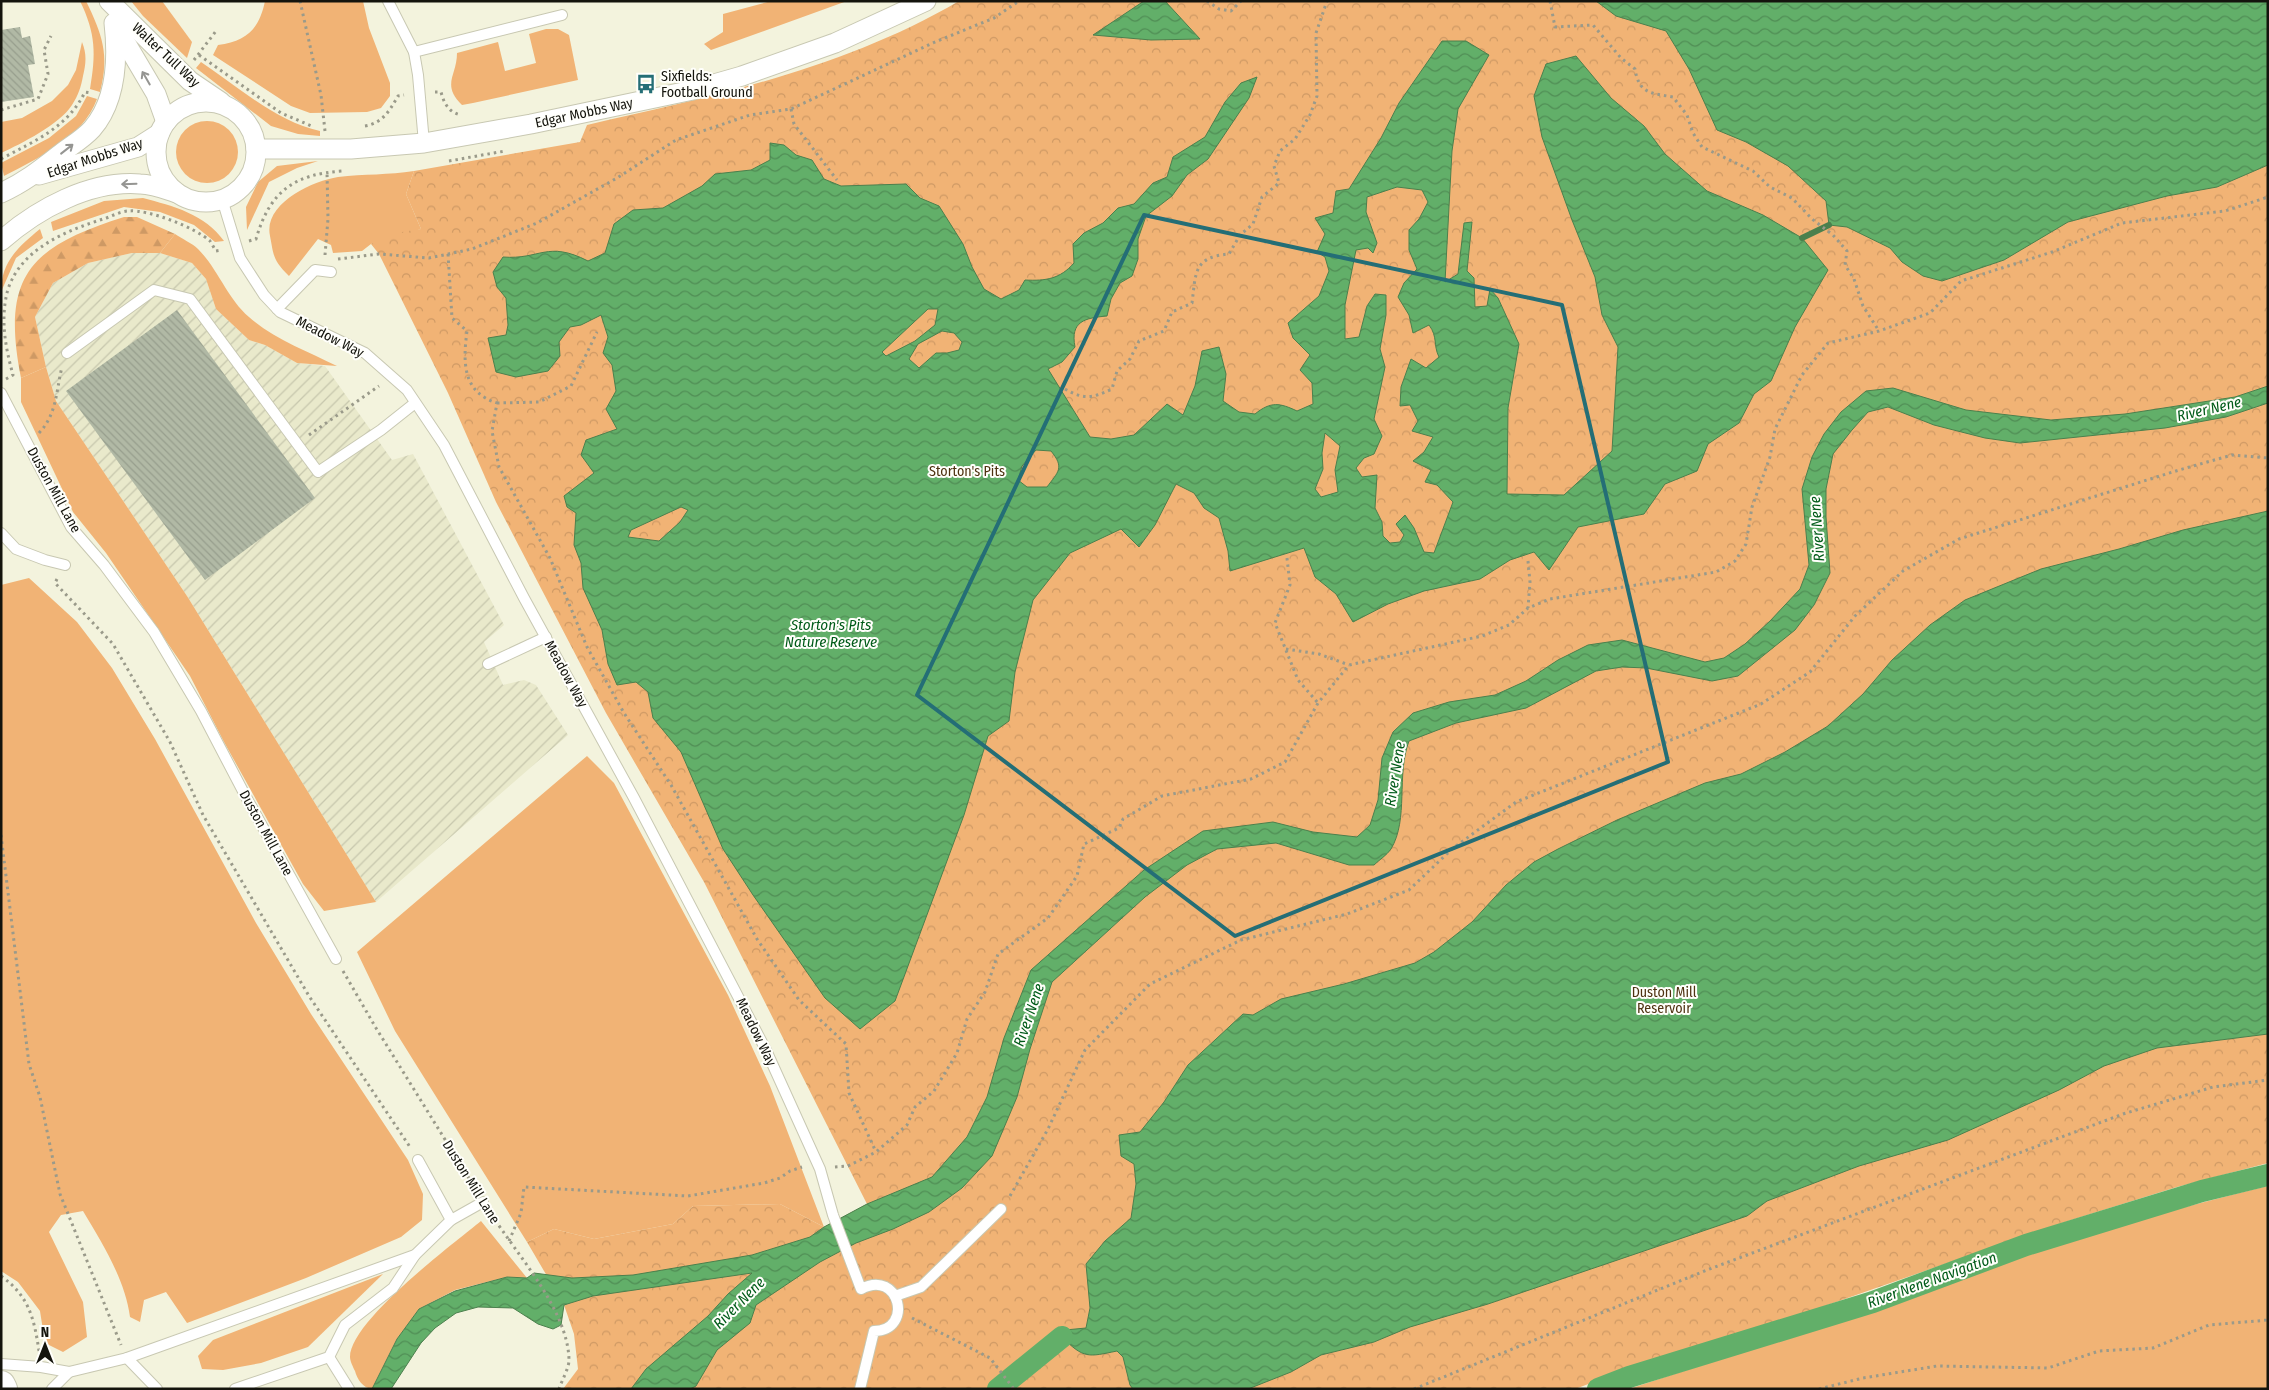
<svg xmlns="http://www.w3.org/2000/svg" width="2269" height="1390" font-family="'Fira Sans Condensed',sans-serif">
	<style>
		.industrial { fill: url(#industrial-furrows) }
		.green { fill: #f1b375 }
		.forest { fill: url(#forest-firs) }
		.park { fill: url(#park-crowns) }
		.water { fill: url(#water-waves); stroke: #4b804d; fill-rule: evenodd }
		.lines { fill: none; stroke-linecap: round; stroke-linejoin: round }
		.stream { stroke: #4b804d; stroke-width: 6 }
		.canal { stroke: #62af69; stroke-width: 22 }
		.building { fill: url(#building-back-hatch) }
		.service-casing { stroke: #c8c8b2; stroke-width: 12 }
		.minor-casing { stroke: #c8c8b2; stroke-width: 21 }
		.trunk-casing { stroke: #c8c8b2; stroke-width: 30 }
		.path { stroke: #9a9a8a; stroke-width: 3; stroke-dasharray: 2.5 4; stroke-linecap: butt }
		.service { stroke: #fff; stroke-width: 10 }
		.minor { stroke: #fff; stroke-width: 19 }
		.trunk { stroke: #fff; stroke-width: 28 }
		.oneway { stroke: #959592 }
		.marked { fill: none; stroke: #246e76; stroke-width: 4; stroke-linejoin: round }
		.labels { text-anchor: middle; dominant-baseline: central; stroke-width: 4; stroke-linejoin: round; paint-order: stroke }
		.street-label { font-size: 14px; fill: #14140d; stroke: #fffffb }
		.poi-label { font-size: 14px; fill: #14140d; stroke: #fffffb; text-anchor: start }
		.park-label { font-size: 14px; fill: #4f3211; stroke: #fffffb }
		.water-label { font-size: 15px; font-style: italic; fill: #005b19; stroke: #fffffb }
	</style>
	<defs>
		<pattern id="industrial-furrows" width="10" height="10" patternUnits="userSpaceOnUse" patternTransform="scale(1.25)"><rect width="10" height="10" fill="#e9e9cb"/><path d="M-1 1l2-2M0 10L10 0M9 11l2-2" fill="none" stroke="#c7c7ad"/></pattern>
		<pattern id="forest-firs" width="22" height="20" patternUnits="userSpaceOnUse" patternTransform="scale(1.25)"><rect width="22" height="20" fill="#f1b375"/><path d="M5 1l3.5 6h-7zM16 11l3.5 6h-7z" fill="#ce9964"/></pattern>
		<pattern id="park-crowns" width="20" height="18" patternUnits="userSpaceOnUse" patternTransform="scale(1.25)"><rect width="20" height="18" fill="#f1b375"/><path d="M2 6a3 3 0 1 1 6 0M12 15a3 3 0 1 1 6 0" fill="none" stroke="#ce9964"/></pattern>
		<pattern id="water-waves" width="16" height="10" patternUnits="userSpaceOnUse" patternTransform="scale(1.25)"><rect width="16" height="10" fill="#62af69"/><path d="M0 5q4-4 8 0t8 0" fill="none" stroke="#508d55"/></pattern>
		<pattern id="building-back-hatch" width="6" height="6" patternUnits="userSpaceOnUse" patternTransform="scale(1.25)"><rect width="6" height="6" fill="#b1b9a5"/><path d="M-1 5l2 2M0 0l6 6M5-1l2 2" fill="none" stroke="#979e8d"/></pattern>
	</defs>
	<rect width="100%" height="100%" fill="#f3f3dd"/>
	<polygon class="industrial" points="132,253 160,253 192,263 206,279 216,309 249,340 265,345 297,363 325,366 392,460 413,454 504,625 484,642 503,685 524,680 536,685 568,735 376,902 187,596 56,401 46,367 35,317 53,283 88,263"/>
	<g class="green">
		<path d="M80,1H86C102,34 110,55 100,92L90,89C96,54 96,34 80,1Z"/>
		<polygon points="131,1 162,1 192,42 187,58 143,16"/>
		<path d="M265,1H363L369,28L390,83V96L381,108L367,112L310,113L291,106L213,55L218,45C246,41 259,30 265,1Z"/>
		<polygon points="771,1 847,1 711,50 704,44 723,32 723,14"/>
		<path d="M546,29H558L569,35L578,80L473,103L462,105C441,84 457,76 457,53L498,42L505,71L536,63L529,34Z"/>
		<path d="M82,42C87,54 86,64 83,76C81,87 78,96 72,105C60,124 21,144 1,153V122L22,118L52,101L68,85L76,70Z"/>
		<path d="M201,62C237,86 277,122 320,131V136L298,134L271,126L196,68Z"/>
		<path d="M87,96L97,99C82,139 40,157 4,176L1,163L49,138L76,116Z"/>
		<circle cx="207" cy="152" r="31"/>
		<polygon points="318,161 297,168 269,182 247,230 246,207 258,182 277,166"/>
		<path d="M414,171L406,194L421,229L371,244L362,251L333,253L331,245L318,239L289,276C273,260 274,257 270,236C263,204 312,181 338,177C364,174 389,175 414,171Z"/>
		<path d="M143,198C173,206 205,214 224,241L215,242L194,225L160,212L124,207L53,231L51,222L104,201Z"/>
		<path d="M40,229L43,238L16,258L1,292C1,262 18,247 40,229Z"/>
		<path d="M175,234C182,239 192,243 198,249C218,269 227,298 249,317C274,339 307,351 337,366L297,363L265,345L249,340L216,309L206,279L192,263L160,253Z"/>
		<polygon points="46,367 56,401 187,596 376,902 324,911 303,884 224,742 190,676 106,553 73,512 21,402 21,378"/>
		<path d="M29,578L77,622L112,668L155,739L256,923L311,1014L408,1160L423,1194L422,1220L401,1237L306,1278L187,1323L166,1292L144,1300L140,1322L130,1317C125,1279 102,1243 83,1211L61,1215L49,1232L83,1302L87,1337L63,1352L45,1343L40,1311L18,1282L1,1271V585Z"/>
		<polygon points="587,756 614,783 728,995 770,1086 824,1227 780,1204 693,1206 673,1224 594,1239 554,1229 527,1242 395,1031 357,952"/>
		<path d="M2268,1186V1389H1629C1715,1360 1803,1335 1888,1305C1930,1290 1971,1273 2013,1259C2096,1230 2182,1207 2268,1186Z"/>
		<path d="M481,1221L527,1278L507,1277L455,1290L419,1309L397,1339L372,1389C363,1388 357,1379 355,1371C353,1367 350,1361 350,1357C350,1321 453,1244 481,1221Z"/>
		<polygon points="383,1274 308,1347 261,1363 223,1370 202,1369 198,1356 213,1340"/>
	</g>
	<path class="forest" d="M124,217H137L175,234L160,253H132L88,263L53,283L35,317L46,367L21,378C0,273 33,246 124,217Z"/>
	<path class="park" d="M959,1H2268V1163L2177,1187L2068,1221L1796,1316L1658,1358L1575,1389H563L578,1369L574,1334L564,1305L527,1242L554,1229L594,1239L673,1224L693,1206L780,1204L824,1227L867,1204L704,882L606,713L496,502L448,393L379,254L371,244L389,234L421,229L406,194L414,171L580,142L587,125C714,96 845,68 959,1Z"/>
	<g class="water">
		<polygon points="1144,1 1165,1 1200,39 1151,40 1093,35"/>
		<polygon points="1596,1 2268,1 2268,165 2217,187 2167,196 2068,222 2004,260 1942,281 1923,276 1902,262 1890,248 1847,227 1829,225 1826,201 1788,166 1746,142 1717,130 1689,69 1666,31 1616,16"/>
		<path d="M1442,41H1466L1489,55L1458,109L1452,151L1445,282L1458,274L1464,223L1472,222L1467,271L1474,278L1475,307L1487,306L1490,289L1498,298L1519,344L1508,408L1507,494L1564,495L1612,451L1618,347L1602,315L1595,277L1572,220L1542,137L1534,96L1546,64L1576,56L1611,98L1644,126L1665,154L1707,191L1763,215L1802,238L1828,270L1795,327L1771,381L1754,394L1739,423L1708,444L1697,471L1665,484L1644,514L1578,527L1549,570L1534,552L1510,560L1480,579L1424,591L1388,604L1353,622L1336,594L1315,577L1304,548L1230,571L1228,551L1219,518L1204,508L1194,493L1176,484L1155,525L1139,547L1121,529L1070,553L1033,600L1015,672L1009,721L988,736L964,815L895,1001L860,1029L825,998L753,895L723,849L681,752L653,718L648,692L636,682L617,685L608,664L602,630L583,588L581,563L574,545L576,513L567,507L564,496L594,473L581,455L586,440L617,429L606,409L616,391L612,365L603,353L608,337L601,315L581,325L570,327L559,342L560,356L548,371L516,377L496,372L488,338L506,335L508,325L506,298L497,287L493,272L503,257C540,260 547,240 588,261L605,253L614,224L633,210L663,208L702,186L715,174L751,170L770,160V143L784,145L796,155L812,160L824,179L841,186L906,184L920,198L939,206L963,244L972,267L984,289L1001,299L1019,290L1025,280C1046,281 1060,279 1074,263L1073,244L1084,233L1103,223L1118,208L1134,204L1153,183L1167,177L1173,157L1205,137L1225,102L1241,83L1257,77L1249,98L1208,159L1187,175L1172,196L1146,216L1138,239V259L1132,276L1120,283L1111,299L1107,316C1085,318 1070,321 1075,347L1062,362L1048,369L1090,437L1111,439L1134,435L1167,404L1183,415L1195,386L1202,351L1219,347L1226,374L1223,401L1239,412L1255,414C1271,401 1280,403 1297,411L1313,404L1312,383L1300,370L1310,355L1293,338L1288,323L1319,296L1329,271L1325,257L1317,252L1325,234L1315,218L1333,213L1336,191L1349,189L1381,138L1399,103ZM1397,187L1422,190L1428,202L1419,219L1409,230V250L1417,269L1404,283L1398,297L1409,315L1413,333L1429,325C1438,337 1433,345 1439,357L1426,368L1411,359L1401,387L1400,406L1410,405L1418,421L1412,431L1433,437L1424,452L1413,461L1431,470L1425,482L1437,485L1453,502L1434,553L1424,552L1414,528L1405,515L1396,524L1404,535L1400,542L1390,543L1383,536L1382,522L1375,508L1377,475L1362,477L1356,468L1364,458L1374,454L1382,436L1374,419L1385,367L1380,349L1386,315V295L1375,294L1367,306L1359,337L1345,339V305L1356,250L1368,248L1373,253L1377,243L1366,212L1367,197ZM928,309H938L935,325L915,341L886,356L882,352ZM942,331L954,333L962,342L959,350L947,353H936L919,368L909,359L918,344ZM1325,433L1340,446L1335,470L1338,492L1321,497L1315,489L1323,469L1322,453ZM1036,450L1051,451C1065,468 1058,472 1047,487H1027L1018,480L1022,466ZM681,507L688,510L680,522L659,541L628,537L631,530Z"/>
		<path d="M2268,386V403L2226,417L2165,428L2020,443L1985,438L1934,425L1888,407L1868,412L1852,430L1833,454L1826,489V517L1830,573L1814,605L1795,630L1738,676L1712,681L1646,668L1622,667L1596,671L1526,708L1456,723L1409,741C1396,775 1409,819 1391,849C1387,855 1379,860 1374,865H1349L1276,843L1217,849L1187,865L1145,897L1052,982L1030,1049L1017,1097L992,1156L962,1188L929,1212L893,1229L856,1243L820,1262L756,1305L750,1323L717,1350L696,1386L690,1389H631L646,1369L708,1316L728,1294L752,1273L593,1296L564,1305L561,1325L553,1329L538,1324L513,1308L478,1307L456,1313L435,1328L421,1343L391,1389H372L397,1339L419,1309L455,1291L507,1277L527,1278L534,1273L572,1278L633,1275L752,1255L810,1237L824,1227L867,1204L932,1177L967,1137L987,1097L1004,1038L1031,970L1144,870L1203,831L1273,822L1313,832L1357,837L1370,825L1378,800L1382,758L1393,732L1413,713L1449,702L1495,695L1526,681L1558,660L1588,645L1622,640L1705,662L1724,658L1745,644L1770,621L1800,589L1809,565L1802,489L1812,457L1824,434L1841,412L1866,391L1893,388L1966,410L2051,420L2125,414L2235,397Z"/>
		<path d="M2268,511V1034L2157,1048L2104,1066L2059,1090L1948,1140L1859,1166L1767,1201L1747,1216L1488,1304L1410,1327L1374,1342L1321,1355L1291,1372L1248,1389H1133L1130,1385L1123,1357L1117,1351C1088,1357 1084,1359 1062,1337L1065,1330L1086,1328L1090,1308L1086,1264L1105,1241L1131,1218L1136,1184L1134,1164L1121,1156L1119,1135L1140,1132L1164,1102L1188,1065L1243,1014L1253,1015L1281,999L1344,984L1415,963L1434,952L1472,922L1506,885L1534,862L1558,849L1617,820L1705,783L1741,774L1785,752L1828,726L1863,694L1892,660L1930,625L1965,600L2041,569L2119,549L2183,530Z"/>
	</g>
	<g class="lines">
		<polyline class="stream" points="1802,238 1829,225"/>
		<g class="canal">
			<polyline points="998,1389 1062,1337"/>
			<polyline points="1598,1389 1629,1377 1873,1302 2026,1245 2202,1191 2268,1175"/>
		</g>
	</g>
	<g class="building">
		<polygon points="20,27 22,38 30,36 35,64 28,65 34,97 1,102 1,30"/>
		<polygon points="177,310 315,498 205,580 66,391"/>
	</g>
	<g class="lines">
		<defs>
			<g id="service">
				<polyline points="388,1 414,52 418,75 424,143"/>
				<polyline points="414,52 562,15"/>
				<path d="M222,199L240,258L264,295L280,312L365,353L407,390L444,445L524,598L634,798L766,1050L820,1169L833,1215L861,1289C900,1268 914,1331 874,1331L860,1389"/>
				<polyline points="277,309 315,270 331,272"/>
				<polyline points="67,353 154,290 190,299 318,472 381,430 415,403"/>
				<polyline points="1,393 71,527 104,565 154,632 201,711 246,797 336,959"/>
				<polyline points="1,533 16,549 45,560 65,565"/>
				<polyline points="488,664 546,637"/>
				<polyline points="451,1220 483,1202"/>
				<polyline points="895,1296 921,1287 1001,1209"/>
				<polyline points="329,1357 349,1389"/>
				<polyline points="127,1358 157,1389"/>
				<polyline points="1,1364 41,1367 69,1372 127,1358 415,1255 451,1220 418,1160"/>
				<polyline points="52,1389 69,1372"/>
				<polyline points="235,1389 329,1357 345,1325 393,1288 415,1255"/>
			</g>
			<g id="minor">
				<polyline points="109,1 190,81 221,102"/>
				<polyline points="117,28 156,94 166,122"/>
				<circle cx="206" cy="152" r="50"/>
				<polyline points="256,149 351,149 424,143 531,124 693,90 742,76 835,43 926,1"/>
				<polyline points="39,175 138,147 160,133"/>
				<path d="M1,193C23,183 40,170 59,155C69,147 83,139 92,129C117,100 118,58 114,23"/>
				<path d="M1,241C37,209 90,180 140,184C152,184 165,189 177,193"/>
			</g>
			<polyline id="trunk" points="1,1385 3,1389"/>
		</defs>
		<use href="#service" class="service-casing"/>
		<use href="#minor" class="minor-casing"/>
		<use href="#trunk" class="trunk-casing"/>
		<g class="path">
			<polyline points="300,1 321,95 325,131"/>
			<polyline points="1207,1 1219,9 1231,11 1241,1"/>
			<path d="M1550,1L1555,27L1593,25L1621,58L1635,69C1639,94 1651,93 1673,97L1687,115L1693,133L1702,147L1753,171L1770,187L1792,198L1812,219L1833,235L1847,251L1845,265L1854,279L1863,306L1879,331"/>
			<polyline points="199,55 281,113 314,127"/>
			<polyline points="194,60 216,31"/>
			<path d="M435,92H441C444,103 448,112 461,115"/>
			<polyline points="791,109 794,124 837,180"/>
			<polyline points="1,110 38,99 48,74 44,50 51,36"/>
			<path d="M365,126C383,123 390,110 398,96L404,95"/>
			<path d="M1,159C36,140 67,128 85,92L91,93"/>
			<polyline points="449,161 505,151"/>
			<path d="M249,241L256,239C270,191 294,174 343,171"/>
			<path d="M448,254L452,318L467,331C463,362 462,392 497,403L492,431L499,467L550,558L587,647L624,713L671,785L757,939L799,1000L846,1044L849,1093L876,1152"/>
			<polyline points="325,255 328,219 327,172"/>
			<polyline points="338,259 379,254 429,258 472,249 537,223 617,178 676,140 750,115 791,109 935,42 994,18 1019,1"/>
			<path d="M6,379L13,375C5,346 0,318 8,289C22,248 66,231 103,219C111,217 120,211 129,211C148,209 196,228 210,241C212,244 214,248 216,251L222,250"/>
			<path d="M1065,389C1084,400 1093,398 1112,389L1117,371L1130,359L1139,341L1164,331L1172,312L1192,303C1196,273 1193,257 1229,254L1240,235L1253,224L1262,197L1279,183L1274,166L1280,151L1295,139L1310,115L1317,96L1316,33L1327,1"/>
			<polyline points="497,403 539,402 571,386 597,332"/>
			<path d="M39,433C57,414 56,391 62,367"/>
			<polyline points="309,435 379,386"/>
			<polyline points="1287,558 1290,585 1275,623 1298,680 1318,703"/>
			<polyline points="1528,561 1530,582 1528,608"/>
			<polyline points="57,579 55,583 113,644 170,742 203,815 309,996 410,1147"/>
			<polyline points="1286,649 1319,654 1349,665"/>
			<polyline points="1,835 29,1064 40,1097 60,1194 121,1345"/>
			<polyline points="343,971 376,1028 475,1188"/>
			<polyline points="835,1167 848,1166 876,1152 907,1125 915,1107 934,1091 957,1053 967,1019 985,992 998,954 1048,918 1077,876 1084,844 1119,828 1123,819 1162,796 1251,779 1285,762 1318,703 1349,665 1482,636 1509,625 1528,608 1550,599 1716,572 1735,561 1746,544 1752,507 1770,457 1775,429 1802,375 1828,343 1879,331 1930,313 1961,281 2052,252 2122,223 2225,211 2268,197"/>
			<polyline points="1010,1196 1048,1129 1085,1050 1150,984 1241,940 1347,914 1409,890 1452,849 1516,802 1761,704 1810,672 1855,616 1903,571 1959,539 2179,470 2232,455 2268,458"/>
			<path d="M492,1215C517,1255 568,1310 569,1360C569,1368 562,1380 559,1389"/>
			<polyline points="509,1241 521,1213 524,1187 688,1196 764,1183 780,1178 790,1171 802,1167"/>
			<path d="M1,1276C29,1296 34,1318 39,1351"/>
			<polyline points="912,1318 990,1358 1014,1389"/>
			<polyline points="1414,1389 1707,1270 2123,1114 2213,1087 2268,1080"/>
			<polyline points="1819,1389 1863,1378 1937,1366 2048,1368 2099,1351 2153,1348 2209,1325 2268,1320"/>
		</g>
		<use href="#service" class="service"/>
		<use href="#minor" class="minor"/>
		<use href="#trunk" class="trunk"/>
	</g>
	<defs><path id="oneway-shaft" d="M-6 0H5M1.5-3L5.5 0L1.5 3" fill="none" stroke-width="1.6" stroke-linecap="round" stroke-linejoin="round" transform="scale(1.25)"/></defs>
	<g class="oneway">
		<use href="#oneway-shaft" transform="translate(146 78) rotate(-120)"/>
		<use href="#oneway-shaft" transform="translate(67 149) rotate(-38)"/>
		<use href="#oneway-shaft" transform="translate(129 184) rotate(178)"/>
	</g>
	<path class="marked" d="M1144,215L1562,305L1668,762L1235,936L917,695Z"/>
	<defs>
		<symbol id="bus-bare" viewBox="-9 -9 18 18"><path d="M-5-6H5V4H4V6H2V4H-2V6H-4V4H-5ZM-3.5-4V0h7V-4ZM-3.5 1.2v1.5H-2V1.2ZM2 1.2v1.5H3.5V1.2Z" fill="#246e76" stroke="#fffffb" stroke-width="2.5" paint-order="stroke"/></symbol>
	</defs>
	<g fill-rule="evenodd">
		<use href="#bus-bare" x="632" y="70" width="28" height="28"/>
	</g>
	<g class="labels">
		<g class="street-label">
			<text transform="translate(166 55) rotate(43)">Walter Tull Way</text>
			<text transform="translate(584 113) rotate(-12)">Edgar Mobbs Way</text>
			<text transform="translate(95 158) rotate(-18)">Edgar Mobbs Way</text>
			<text transform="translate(330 337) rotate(27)">Meadow Way</text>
			<text transform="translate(54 490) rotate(61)">Duston Mill Lane</text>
			<text transform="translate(566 674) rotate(61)">Meadow Way</text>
			<text transform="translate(266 833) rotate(61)">Duston Mill Lane</text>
			<text transform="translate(756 1032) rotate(64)">Meadow Way</text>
			<text transform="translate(471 1182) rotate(58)">Duston Mill Lane</text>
		</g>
		<g class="poi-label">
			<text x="661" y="76">Sixfields:<tspan x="661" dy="16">Football Ground</tspan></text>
		</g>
		<g class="park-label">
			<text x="967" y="471">Storton's Pits</text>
			<text x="1664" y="992">Duston Mill<tspan x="1664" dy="16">Reservoir</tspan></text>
		</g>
		<g class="water-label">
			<text transform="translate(2209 409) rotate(-13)">River Nene</text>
			<text transform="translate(1817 529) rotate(-94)">River Nene</text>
			<text x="831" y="625">Storton's Pits<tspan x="831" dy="17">Nature Reserve</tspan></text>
			<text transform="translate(1395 774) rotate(-81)">River Nene</text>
			<text transform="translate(1029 1015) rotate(-71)">River Nene</text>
			<text transform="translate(1932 1280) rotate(-20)">River Nene Navigation</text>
			<text transform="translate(739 1303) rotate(-45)">River Nene</text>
		</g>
	</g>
	<rect width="2269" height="1390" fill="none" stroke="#14140d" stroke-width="5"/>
	<g transform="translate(45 1345)" stroke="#fffffb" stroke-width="4" paint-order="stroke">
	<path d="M0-4L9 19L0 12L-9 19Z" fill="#14140d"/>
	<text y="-8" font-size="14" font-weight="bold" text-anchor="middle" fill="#14140d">N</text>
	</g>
</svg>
